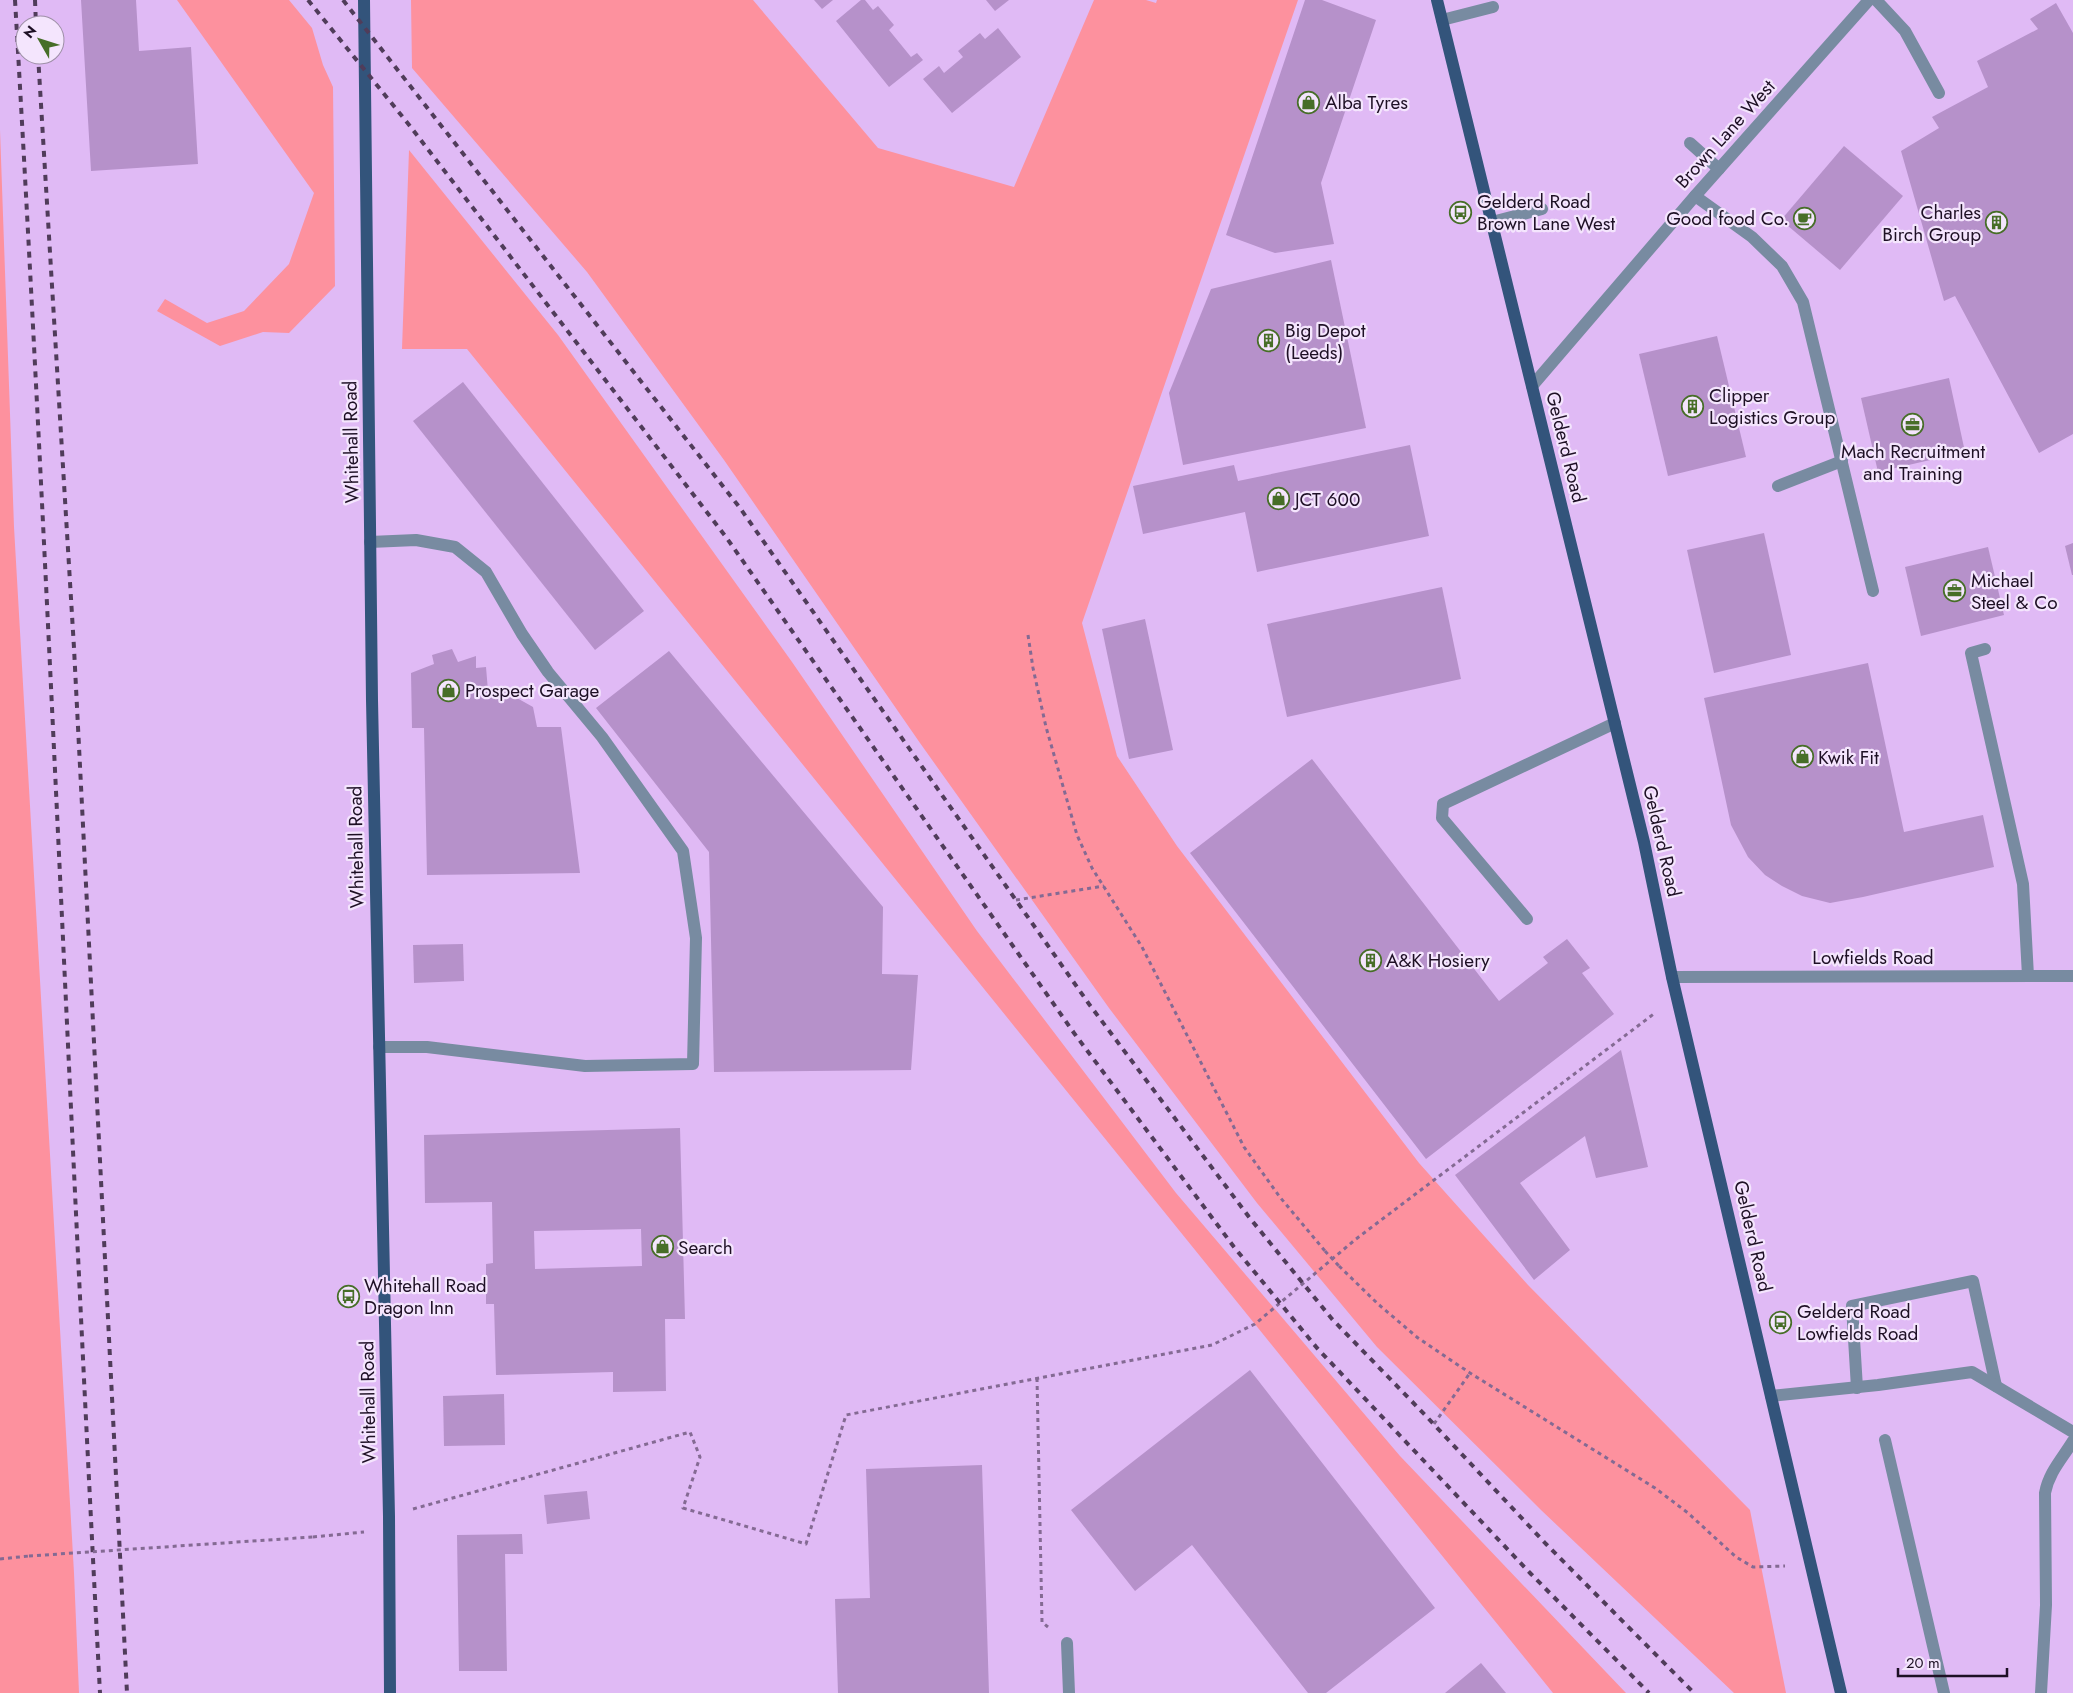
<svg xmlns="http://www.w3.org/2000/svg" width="2073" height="1693" font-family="Jost,sans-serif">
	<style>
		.green { fill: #fd919e }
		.building { fill: #b691ca; fill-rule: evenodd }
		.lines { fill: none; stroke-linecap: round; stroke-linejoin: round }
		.path { stroke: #846a93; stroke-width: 3; stroke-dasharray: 4 4; stroke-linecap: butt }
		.minor { stroke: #788ba1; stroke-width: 12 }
		.major { stroke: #33547b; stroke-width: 12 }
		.rail { stroke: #503c5a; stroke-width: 4; stroke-dasharray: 6 6; stroke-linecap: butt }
		.path-bridge { stroke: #846a93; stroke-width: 3; stroke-dasharray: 4 4; stroke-linecap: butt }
		.labels { text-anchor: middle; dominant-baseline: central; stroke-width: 4.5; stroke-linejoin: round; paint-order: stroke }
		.poi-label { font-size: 19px; fill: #1e1025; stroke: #f4e5fd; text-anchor: start }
		.street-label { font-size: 19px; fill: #1e1025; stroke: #f4e5fd }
	</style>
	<rect width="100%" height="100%" fill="#e0baf5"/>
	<g class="green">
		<polygon points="177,0 289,0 312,28 323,65 333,87 335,286 289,333 263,332 220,346 157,311 165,299 207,323 244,311 289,264 314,193"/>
		<polygon points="411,0 753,0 878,148 1014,187 1094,0 1146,0 1156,3 1157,0 1298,0 1082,623 1117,756 1177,846 1419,1163 1528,1285 1750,1510 1786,1693 1734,1693 1541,1510 1377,1347 1257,1203 1109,1008 920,743 724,460 587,272 412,68"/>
		<polygon points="0,130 14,527 74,1573 79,1693 0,1693"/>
		<polygon points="409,150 558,335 792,662 977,931 1176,1193 1400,1456 1626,1693 1553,1693 467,349 402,349"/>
	</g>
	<g class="building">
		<polygon points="81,0 136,0 139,51 191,47 198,164 91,171"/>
		<polygon points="814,0 833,0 822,9"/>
		<polygon points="861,0 865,0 873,10 878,6 894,25 889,30 911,57 917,53 923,60 889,87 836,21"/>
		<polygon points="986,0 1009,0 995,11"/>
		<polygon points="1305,0 1322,0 1376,20 1321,183 1334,244 1275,253 1226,235"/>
		<polygon points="2056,3 2073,33 2073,434 2039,453 1955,296 1944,301 1901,151 1939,128 1932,117 1988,87 1977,61 2038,29 2030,19"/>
		<polygon points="998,28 1021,57 952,113 923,79 939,66 944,73 963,57 958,51 980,33 985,39"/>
		<polygon points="1844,146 1903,196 1840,270 1781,220"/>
		<polygon points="1331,260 1366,428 1183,465 1169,393 1211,289"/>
		<polygon points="1717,336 1746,457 1668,476 1639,354"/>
		<polygon points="1949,378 1965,452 1878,472 1861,398"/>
		<polygon points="463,382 644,611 595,650 413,421"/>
		<polygon points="1410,445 1429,536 1257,572 1245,512 1143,534 1133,486 1234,465 1238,481"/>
		<polygon points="1764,533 1791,655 1714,673 1687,550"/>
		<polygon points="2073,543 2073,575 2072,575 2065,546"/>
		<polygon points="1988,547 2004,615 1921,636 1905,567"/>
		<polygon points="1442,587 1461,679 1287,717 1267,624"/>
		<polygon points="1145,619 1173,750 1129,759 1102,629"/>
		<polygon points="452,649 458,662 476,656 476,668 486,667 488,691 501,689 533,707 537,727 561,727 580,873 427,875 424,728 412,728 411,673 434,664 432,655"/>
		<polygon points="669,651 883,907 882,974 918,975 911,1070 714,1072 709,852 596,708"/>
		<polygon points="1868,663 1904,832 1983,815 1994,867 1863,897 1830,903 1802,896 1782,886 1765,875 1748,857 1731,825 1704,698"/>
		<polygon points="1312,759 1499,1001 1548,963 1543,957 1567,939 1590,968 1582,973 1614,1014 1426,1159 1190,853"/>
		<polygon points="463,944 464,981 414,983 413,945"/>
		<polygon points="1621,1050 1648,1167 1596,1178 1585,1136 1520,1183 1570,1250 1534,1280 1455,1175"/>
		<path d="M680,1128L685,1319H665L666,1391L613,1392V1372L496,1375L494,1304H486V1264L493,1263L492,1202L425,1203L424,1135ZM641,1229L642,1266L535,1269L534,1231Z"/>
		<polygon points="1250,1370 1435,1608 1326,1693 1308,1693 1192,1545 1135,1591 1071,1510"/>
		<polygon points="504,1394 505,1445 444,1446 443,1396"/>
		<polygon points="982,1465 989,1693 838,1693 835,1599 870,1598 866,1469"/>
		<polygon points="587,1491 590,1519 547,1524 544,1495"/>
		<polygon points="522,1534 523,1554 505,1554 507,1671 459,1671 457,1535"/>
		<polygon points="1481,1663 1506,1693 1445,1693"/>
	</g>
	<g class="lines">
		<g class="path">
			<polyline points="1028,635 1033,668 1046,727 1077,835 1092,868 1142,947 1244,1147 1279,1196 1325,1251"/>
			<polyline points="1016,900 1104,886"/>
			<polyline points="1339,1266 1378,1304 1418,1338 1470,1373 1655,1488 1688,1513 1736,1557 1753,1567 1785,1566"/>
			<polyline points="1037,1378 1042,1622 1048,1627"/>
			<polyline points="1434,1424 1470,1373"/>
			<polyline points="413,1509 690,1432 700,1457 683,1508 806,1544 846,1415 1212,1345 1255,1324 1356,1239 1655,1013"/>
			<polyline points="313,1537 364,1532"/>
			<polyline points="0,1559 29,1556"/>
		</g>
		<g class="minor">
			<polyline points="1876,0 1905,31 1939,93"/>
			<polyline points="1442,20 1493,7"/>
			<polyline points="1690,143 1719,169"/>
			<polyline points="1695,196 1752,237 1782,266 1803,302 1873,591"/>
			<polyline points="1492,222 1542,209"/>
			<polyline points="1532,386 1695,196 1869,0"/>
			<polyline points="1778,486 1842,461"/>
			<polyline points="370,542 416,540 455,547 486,572 522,634 548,672 602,737 683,851 696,938 693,1064 585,1066 427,1047 379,1047"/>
			<polyline points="1985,649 1971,653 2023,884 2028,976"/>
			<polyline points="1527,919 1442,818 1443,804 1615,723"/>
			<polyline points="1672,977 2073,976"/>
			<polyline points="1857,1388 1852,1306 1973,1281 1996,1386"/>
			<polyline points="1771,1396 1878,1385 1972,1372 2073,1432"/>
			<polyline points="1885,1440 1944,1693"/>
			<polyline points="1067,1643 1069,1693"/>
			<path d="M2041,1693L2046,1605L2045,1493C2049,1472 2062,1459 2073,1441"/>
		</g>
		<g class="major">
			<polyline points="364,0 372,700 389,1516 390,1693"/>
			<polyline points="1437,0 1644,842 1672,977 1841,1693"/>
		</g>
		<g class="rail">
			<path d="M15,0C48,564 70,1129 100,1693"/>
			<polyline points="35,0 36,25"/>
			<polyline points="308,0 410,126 726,537 1074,1033 1234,1247 1317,1348 1531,1574 1649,1693"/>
			<polyline points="343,0 740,508 1089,1004 1249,1217 1332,1319 1427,1417 1546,1544 1694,1693"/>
			<polyline points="38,55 74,648 127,1693"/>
		</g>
		<g class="path-bridge">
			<polyline points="1325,1251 1339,1266"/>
			<polyline points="29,1556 313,1537"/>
		</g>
	</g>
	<defs>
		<symbol id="shop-ring" viewBox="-11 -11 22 22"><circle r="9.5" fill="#f4e5fd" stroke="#476e28" stroke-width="1.5"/><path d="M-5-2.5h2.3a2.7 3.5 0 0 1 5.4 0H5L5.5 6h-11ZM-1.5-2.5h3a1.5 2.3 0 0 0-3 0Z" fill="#476e28"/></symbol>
		<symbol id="bus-ring" viewBox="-11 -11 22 22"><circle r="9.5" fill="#f4e5fd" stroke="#476e28" stroke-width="1.5"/><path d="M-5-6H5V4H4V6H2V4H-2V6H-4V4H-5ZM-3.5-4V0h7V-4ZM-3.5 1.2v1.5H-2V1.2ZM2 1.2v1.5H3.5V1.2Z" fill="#476e28"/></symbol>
		<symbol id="cafe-ring" viewBox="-11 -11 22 22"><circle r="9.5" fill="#f4e5fd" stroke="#476e28" stroke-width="1.5"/><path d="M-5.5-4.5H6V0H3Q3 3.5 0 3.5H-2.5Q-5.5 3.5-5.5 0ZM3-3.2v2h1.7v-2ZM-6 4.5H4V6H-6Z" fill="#476e28"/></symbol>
		<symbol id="building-ring" viewBox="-11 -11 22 22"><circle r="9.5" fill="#f4e5fd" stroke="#476e28" stroke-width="1.5"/><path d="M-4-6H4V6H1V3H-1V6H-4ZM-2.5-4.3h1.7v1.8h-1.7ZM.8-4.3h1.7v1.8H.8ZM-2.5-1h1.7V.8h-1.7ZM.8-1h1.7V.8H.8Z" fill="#476e28"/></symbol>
		<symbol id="office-ring" viewBox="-11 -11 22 22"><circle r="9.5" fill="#f4e5fd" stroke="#476e28" stroke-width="1.5"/><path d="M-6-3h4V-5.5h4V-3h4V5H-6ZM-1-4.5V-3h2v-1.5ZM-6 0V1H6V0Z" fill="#476e28"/></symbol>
	</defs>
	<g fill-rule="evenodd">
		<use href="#shop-ring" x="1296" y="90" width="25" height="25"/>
		<use href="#bus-ring" x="1448" y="200" width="25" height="25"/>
		<use href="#cafe-ring" x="1792" y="206" width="25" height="25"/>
		<use href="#building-ring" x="1984" y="210" width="25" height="25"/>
		<use href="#building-ring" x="1256" y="328" width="25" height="25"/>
		<use href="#building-ring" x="1680" y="394" width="25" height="25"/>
		<use href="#office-ring" x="1900" y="412" width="25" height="25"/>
		<use href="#shop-ring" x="1266" y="486" width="25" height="25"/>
		<use href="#office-ring" x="1942" y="578" width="25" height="25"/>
		<use href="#shop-ring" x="436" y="678" width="25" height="25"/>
		<use href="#shop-ring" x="1790" y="744" width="25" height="25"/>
		<use href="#building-ring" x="1358" y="948" width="25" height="25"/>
		<use href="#shop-ring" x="650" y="1234" width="25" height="25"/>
		<use href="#bus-ring" x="336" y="1284" width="25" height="25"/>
		<use href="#bus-ring" x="1768" y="1310" width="25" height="25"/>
	</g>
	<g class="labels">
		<g class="poi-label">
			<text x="1325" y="102">Alba Tyres</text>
			<text x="1477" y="201">Gelderd Road<tspan x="1477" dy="22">Brown Lane West</tspan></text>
			<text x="1981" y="212" text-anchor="end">Charles<tspan x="1981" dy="22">Birch Group</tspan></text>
			<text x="1789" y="218" text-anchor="end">Good food Co.</text>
			<text x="1285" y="330">Big Depot<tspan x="1285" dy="22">(Leeds)</tspan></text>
			<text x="1709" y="395">Clipper<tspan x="1709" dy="22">Logistics Group</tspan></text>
			<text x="1913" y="451" text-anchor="middle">Mach Recruitment<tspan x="1913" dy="22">and Training</tspan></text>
			<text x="1295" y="499">JCT 600</text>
			<text x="1971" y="580">Michael<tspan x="1971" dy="22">Steel &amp; Co</tspan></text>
			<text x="465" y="690">Prospect Garage</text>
			<text x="1818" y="757">Kwik Fit</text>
			<text x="1386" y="960">A&amp;K Hosiery</text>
			<text x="678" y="1247">Search</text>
			<text x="364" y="1285">Whitehall Road<tspan x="364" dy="22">Dragon Inn</tspan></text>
			<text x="1797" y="1311">Gelderd Road<tspan x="1797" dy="22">Lowfields Road</tspan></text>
		</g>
		<g class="street-label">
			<text transform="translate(1725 134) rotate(-48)">Brown Lane West</text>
			<text transform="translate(351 442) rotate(-91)">Whitehall Road</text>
			<text transform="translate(1566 447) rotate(76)">Gelderd Road</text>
			<text transform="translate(1662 841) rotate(77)">Gelderd Road</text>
			<text transform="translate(356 847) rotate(-91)">Whitehall Road</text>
			<text x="1873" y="957">Lowfields Road</text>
			<text transform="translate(1753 1236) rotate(77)">Gelderd Road</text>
			<text transform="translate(368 1402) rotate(-91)">Whitehall Road</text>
		</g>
	</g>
	<g transform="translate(40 40) rotate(309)"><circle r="24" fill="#f4e5fd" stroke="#9e90a7"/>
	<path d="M0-4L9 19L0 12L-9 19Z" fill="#476e28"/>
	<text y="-8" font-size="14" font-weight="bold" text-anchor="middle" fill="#1e1025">N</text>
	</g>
	<path d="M1898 1668v8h109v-8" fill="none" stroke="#1e1025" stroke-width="2.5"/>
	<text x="1906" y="1668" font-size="15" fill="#1e1025" stroke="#f4e5fd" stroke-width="4" paint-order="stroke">20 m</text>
</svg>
